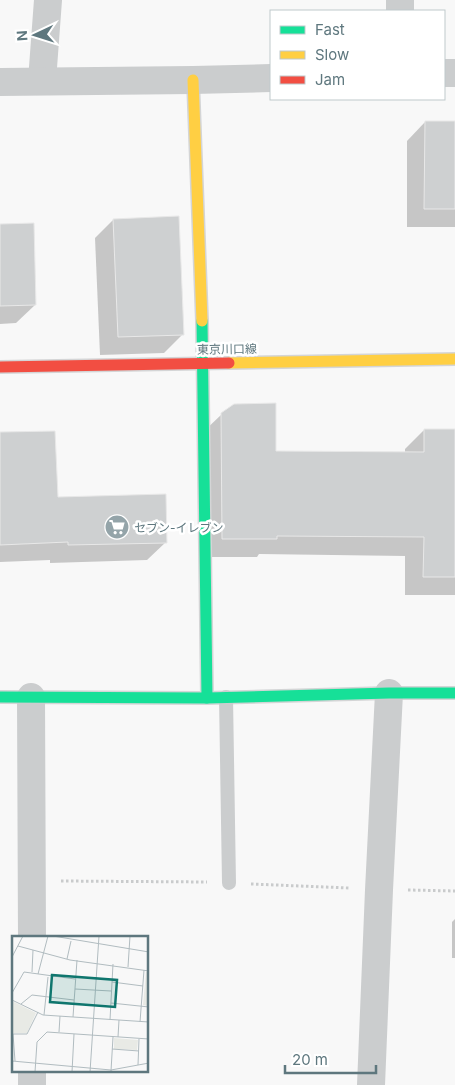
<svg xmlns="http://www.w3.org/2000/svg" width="455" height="1085" font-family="Inter,'Noto Sans JP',sans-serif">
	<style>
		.shadow { fill: #0003 }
		.building { fill: #ced0d1; stroke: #e8e8e8 }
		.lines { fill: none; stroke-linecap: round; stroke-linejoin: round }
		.fast-casing { stroke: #d4d5d6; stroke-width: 14 }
		.slow-casing { stroke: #d4d5d6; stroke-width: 14 }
		.jam-casing { stroke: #d4d5d6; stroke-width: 14 }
		.path { stroke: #c9cbcc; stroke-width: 3; stroke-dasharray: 2.5 2.5; stroke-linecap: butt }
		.lane { stroke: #cbcdce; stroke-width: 14 }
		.street { stroke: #cbcdce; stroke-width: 28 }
		.fast { stroke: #16e098; stroke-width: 11 }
		.slow { stroke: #ffcf43; stroke-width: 11 }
		.jam { stroke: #f24e42; stroke-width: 11 }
		.labels { text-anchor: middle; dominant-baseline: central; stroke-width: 5; stroke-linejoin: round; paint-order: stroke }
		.street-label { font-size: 12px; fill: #5e777e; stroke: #fff }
		.poi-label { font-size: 12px; fill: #5e777e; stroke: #fff; text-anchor: start }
		.inset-road { fill: none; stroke: #b1bcc0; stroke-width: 1 }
		.view { fill: #0f766e; fill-opacity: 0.15; stroke: #0f766e; stroke-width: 2.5 }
		.inset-edge { fill: none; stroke: #5e777e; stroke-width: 2.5 }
	</style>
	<rect width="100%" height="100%" fill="#f8f8f8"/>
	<g class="shadow">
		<polygon points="425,122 455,123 455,227 407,227 407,141"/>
		<polygon points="113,220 183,334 164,353 100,355 95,238"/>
		<polygon points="0,226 35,305 16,323 0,324"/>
		<polygon points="222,414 275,452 405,453 405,449 424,430 455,430 455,595 405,595 405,556 259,554 257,557 204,557 202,433"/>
		<polygon points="0,434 57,498 166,542 147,560 50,563 50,560 0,562"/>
		<polygon points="455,919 455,958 452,958 452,922"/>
	</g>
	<g class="building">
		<polygon points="425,121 455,121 455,209 424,209"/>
		<polygon points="179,216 184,335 118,337 113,219"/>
		<polygon points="34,223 36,305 0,306 0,224"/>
		<polygon points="276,403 276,451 424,452 424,429 455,429 455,577 423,577 424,537 277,536 277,539 222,539 221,413 234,404"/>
		<polygon points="55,431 58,497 166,494 167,543 68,545 68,542 0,545 0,432"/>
	</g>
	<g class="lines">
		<defs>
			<g id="fast">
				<polyline points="202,321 207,698"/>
				<polyline points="0,697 207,698 389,693 455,693"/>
			</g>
			<g id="slow">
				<polyline points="193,80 202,321"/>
				<polyline points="229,363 455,359"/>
			</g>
			<polyline id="jam" points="0,367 229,363"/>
		</defs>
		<use href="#fast" class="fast-casing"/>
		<use href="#slow" class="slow-casing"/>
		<use href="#jam" class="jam-casing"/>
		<g class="path">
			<polyline points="61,881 207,882"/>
			<polyline points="251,884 349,888"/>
			<polyline points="408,890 455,891"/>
		</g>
		<polyline class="lane" points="226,697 229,883"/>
		<g class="street">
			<polyline points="400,11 400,0"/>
			<polyline points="444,73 455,73"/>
			<polyline points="42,81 48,0"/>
			<polyline points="0,82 193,80 271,78"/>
			<polyline points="31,697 32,938"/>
			<polyline points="32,1071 32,1085"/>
			<polyline points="371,1085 379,890 389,693"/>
		</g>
		<use href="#fast" class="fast"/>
		<use href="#slow" class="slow"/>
		<use href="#jam" class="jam"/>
	</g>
	<defs>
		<symbol id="supermarket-disc" viewBox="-11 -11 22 22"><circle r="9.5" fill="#94a4a9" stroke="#fff"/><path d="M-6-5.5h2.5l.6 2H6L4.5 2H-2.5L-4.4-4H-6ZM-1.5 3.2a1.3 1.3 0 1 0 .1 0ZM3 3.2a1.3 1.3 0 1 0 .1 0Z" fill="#fff"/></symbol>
	</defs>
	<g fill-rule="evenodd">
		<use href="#supermarket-disc" x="103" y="513" width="28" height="28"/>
	</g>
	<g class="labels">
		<g class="street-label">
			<text transform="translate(227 349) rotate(-1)">東京川口線</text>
		</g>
		<g class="poi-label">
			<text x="134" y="527">セブン-イレブン</text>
		</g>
	</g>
	<g transform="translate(12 936)">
		<rect width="136" height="136" fill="#f8f8f8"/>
		<path d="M134,36H136V70L131,69ZM0,65L24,77L15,97H0ZM102,102L126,104L125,114L102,113Z" fill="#e8eae5"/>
		<path class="inset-road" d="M41,0L137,16M6,10L58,24L137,35M0,21L11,0M55,23L59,5M116,31L118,0M20,36L21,14M26,38L36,0M100,46L131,50M63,53L99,55M0,57L12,36L63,43M0,64L31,79L137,86M99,67L137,71M9,68L20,59L62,64M32,79L36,41M61,81L65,24M98,84L101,28M128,86L132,34M47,96L48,80M0,98H15L26,76M1,98L3,125M106,101L107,84M100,113L127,115M0,125L99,134L137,127M126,129L127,103M99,135L101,101M23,136L25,106L35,96L137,103M60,136L62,98M78,136L87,0"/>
		<path class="view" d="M40,39L105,44L103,71L38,66Z"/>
		<rect width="136" height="136" class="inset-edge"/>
	</g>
	<rect x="270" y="10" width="175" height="90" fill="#ffffff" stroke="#bfc9cb"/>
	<rect x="280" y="26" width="25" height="8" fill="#16e098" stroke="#bfc9cb"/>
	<text x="315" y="35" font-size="15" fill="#5e777e">Fast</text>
	<rect x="280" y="51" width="25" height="8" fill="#ffcf43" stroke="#bfc9cb"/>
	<text x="315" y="60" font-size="15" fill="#5e777e">Slow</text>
	<rect x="280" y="76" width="25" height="8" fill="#f24e42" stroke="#bfc9cb"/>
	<text x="315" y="85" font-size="15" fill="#5e777e">Jam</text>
	<g transform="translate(35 35) rotate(266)" stroke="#ffffff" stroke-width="4" paint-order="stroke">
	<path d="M0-4L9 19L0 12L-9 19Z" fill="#5e777e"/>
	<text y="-8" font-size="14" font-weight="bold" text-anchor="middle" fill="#5e777e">N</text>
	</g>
	<path d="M285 1065v8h91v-8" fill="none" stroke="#5e777e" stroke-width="2.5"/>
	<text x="292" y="1065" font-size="15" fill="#5e777e" stroke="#ffffff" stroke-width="4" paint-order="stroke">20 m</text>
</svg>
